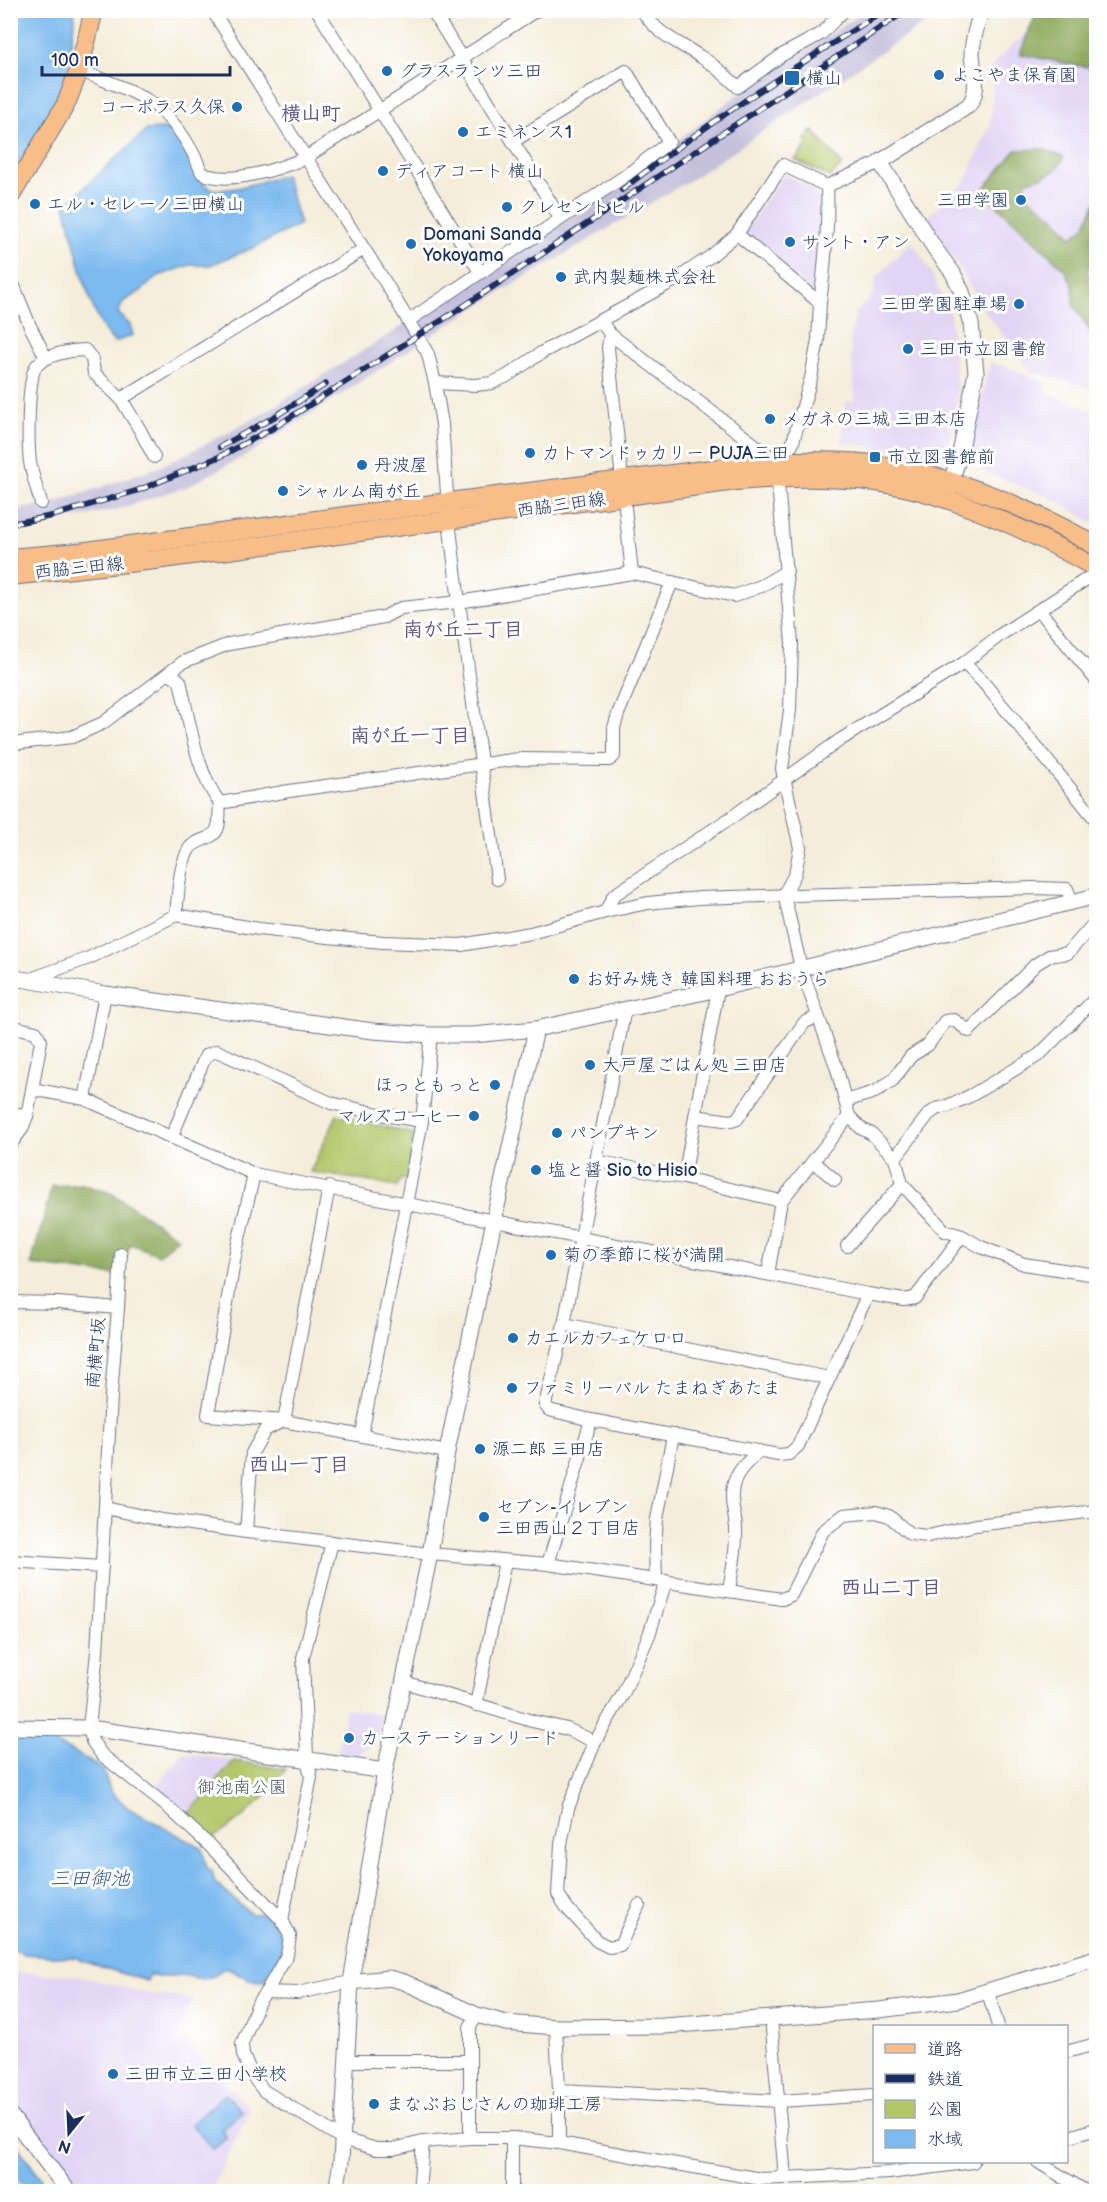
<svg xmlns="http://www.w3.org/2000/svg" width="1107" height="2202" font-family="'Balsamiq Sans','Klee One',sans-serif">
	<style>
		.built { fill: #e1d4f4 }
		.industrial { fill: #c5c0db }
		.green { fill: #b4c66a; stroke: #687a64; stroke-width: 1.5 }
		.forest { fill: #8fab5e; stroke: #556d5e; stroke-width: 1.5 }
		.water { fill: #7cbaef; stroke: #4c74a6; stroke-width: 1.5 }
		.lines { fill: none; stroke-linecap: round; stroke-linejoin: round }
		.minor-casing { stroke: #677289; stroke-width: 14 }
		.tertiary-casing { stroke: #677289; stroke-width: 17 }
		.primary-casing { stroke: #677289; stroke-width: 20 }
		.minor { stroke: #fff; stroke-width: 12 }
		.tertiary { stroke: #fff; stroke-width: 15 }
		.primary { stroke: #f8bd89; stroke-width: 18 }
		.rail-casing { stroke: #1b2f5e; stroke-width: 6 }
		.rail { stroke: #fff; stroke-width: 4; stroke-dasharray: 11; stroke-linecap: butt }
		.poi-dot { fill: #1f6fb2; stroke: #fff; stroke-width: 2 }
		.labels { text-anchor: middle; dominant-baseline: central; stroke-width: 6; stroke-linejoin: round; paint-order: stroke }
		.poi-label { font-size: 18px; fill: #1b2f5e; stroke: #fff; text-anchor: start }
		.street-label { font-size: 18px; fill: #1b2f5e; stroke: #fff }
		.park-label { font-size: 18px; fill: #495c62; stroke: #fff }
		.neighbourhood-label { font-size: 20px; font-weight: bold; fill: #5d5686; stroke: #fff }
		.water-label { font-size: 20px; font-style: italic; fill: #38598a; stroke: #fff }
	</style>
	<rect width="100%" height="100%" fill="#fff"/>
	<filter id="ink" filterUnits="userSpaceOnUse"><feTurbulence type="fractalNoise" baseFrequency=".0167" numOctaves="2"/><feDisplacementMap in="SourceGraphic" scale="12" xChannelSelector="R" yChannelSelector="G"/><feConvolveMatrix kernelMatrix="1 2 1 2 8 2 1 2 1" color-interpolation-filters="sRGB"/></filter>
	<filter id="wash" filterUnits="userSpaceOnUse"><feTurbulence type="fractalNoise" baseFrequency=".008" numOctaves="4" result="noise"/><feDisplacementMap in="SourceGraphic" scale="24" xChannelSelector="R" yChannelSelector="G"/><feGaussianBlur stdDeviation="1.35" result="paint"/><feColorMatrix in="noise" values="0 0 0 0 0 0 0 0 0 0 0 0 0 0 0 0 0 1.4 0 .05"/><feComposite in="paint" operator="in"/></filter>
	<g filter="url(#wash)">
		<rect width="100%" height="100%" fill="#f5edd9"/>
		<g class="built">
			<polygon points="1038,11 1096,11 1096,390 1032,372 983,309 961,270 927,218 965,182 989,127 992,107 992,65 1029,30"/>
			<polygon points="786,175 814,191 824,207 817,290 813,292 744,233 782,176"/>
			<polygon points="912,241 932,274 950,315 957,387 956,409 948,444 939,452 925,455 842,442 846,401 854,402 855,393 850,337 856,312 873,295 876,278"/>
			<polygon points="990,362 1005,366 1047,384 1045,392 1096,412 1096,525 1065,505 1044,495 981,470 970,451"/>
			<polygon points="346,1708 382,1715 377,1741 356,1756 337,1752"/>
			<polygon points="184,1753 232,1761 184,1817 153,1790"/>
			<polygon points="11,1972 80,1976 148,1994 194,1999 177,2033 250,2109 211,2191 73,2192 34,2143 11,2105"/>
			<polygon points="11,2167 34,2191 11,2191"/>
		</g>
		<polygon class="industrial" points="866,11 946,11 893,44 695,177 474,308 250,453 189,486 115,510 11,530 11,511 63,500 159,467 226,434 267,411 482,276 627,180 732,99"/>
		<g class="green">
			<polygon points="813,131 843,165 830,177 795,160 806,146 805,139"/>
			<polygon points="337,1115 414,1134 407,1180 401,1179 397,1186 310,1172"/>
			<path d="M234,1761L286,1769C267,1797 240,1822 210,1840L186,1817Z"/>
		</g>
		<g class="forest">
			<polygon points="1038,11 1096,11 1096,67 1078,66 1020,54 1029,30"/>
			<path d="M1043,149L1064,157C1058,173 1043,178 1027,181L1022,192L1054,217L1072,237L1084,227L1096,202V221L1091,243L1095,253L1087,272L1096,290V340L1073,304V286L1064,269L982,191L1016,150Z"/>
			<polygon points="82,1184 113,1194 178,1238 159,1255 131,1244 116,1275 31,1265 52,1186"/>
		</g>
		<g class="water">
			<polygon points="11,11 74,11 75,19 66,76 49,118 11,175"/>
			<path d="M163,129C166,130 173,131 176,134C196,150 187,189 220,190C239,190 266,180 285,175L300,224L253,248L210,265H190L158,276L141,291L124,301L118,313L130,325L133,335L115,342C89,323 74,239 65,205L147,130Z"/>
			<path d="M50,1737L58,1745L76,1753L103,1770L111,1792L128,1808L202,1848L207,1868L212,1871L215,1883L251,1914L265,1913C294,1950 288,1945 263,1981L250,1980L225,1967L214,1976L203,1979L182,1975L158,1977L149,1975L147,1981L79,1960V1958L24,1954L11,1949L10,1738Z"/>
			<polygon points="225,2094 242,2112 221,2130 227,2138 213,2149 191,2124"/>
			<polygon points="11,2131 17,2140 16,2144 41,2179 41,2188 38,2190 29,2189 11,2173"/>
		</g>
	</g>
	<g filter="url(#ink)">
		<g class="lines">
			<defs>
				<g id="minor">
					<polyline points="212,10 387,285 428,354 435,383 442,424 449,521 459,602 497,879"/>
					<polyline points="317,10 480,272"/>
					<polyline points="432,10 560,218"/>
					<path d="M642,10C658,36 677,41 701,57C715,65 726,76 738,87L782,55L821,34L844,10"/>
					<path d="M79,70C101,80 127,87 147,100C173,117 191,145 202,173C228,186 279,169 305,158L537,10"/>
					<polyline points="737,234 820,303 818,340 811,378 792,445 776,461"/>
					<polyline points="10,285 13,284 30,326 46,358"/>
					<path d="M820,303C825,264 829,226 827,186"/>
					<polyline points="600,320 610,334 776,461 792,643 790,710 782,769 800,848 795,874 784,894 801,968 837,1069 849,1116 781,1201 684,1178 596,1161 625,1008"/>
					<polyline points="408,321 628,174 669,142 626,71 514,141"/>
					<polyline points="610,334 608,348 632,573"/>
					<polyline points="435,383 476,385 492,383 507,376 541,353 677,279 711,256 737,234 783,165 827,186 880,162"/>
					<polyline points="154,457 140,430 121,399 364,249"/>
					<path d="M41,503C37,489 32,475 30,462C28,446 27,374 37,365C48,354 71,350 85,350L92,359L94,373L121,399"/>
					<polyline points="1039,610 1096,680"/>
					<polyline points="964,663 983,682 1096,820"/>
					<path d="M170,673L180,681C189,718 196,773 220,803C219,810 220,820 218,827C214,841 196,838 189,849C179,866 178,896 176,915"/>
					<polyline points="10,744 72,737 103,723 183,662 229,644 384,617 401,608 459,602 632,573 734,596 761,586 787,571"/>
					<polyline points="220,803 289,791 519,759 609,760 614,756 614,728 618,714 672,582"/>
					<polyline points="605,912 614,895 732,817 840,740 964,663 1000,635 1096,573"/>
					<polyline points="28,980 89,958 176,915 259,929 328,937 383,942 461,945 531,933 605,912 648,903 699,898 1035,888 1067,889 1072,902"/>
					<polyline points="10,1026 36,1032 41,1041 27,1116 10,1112"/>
					<polyline points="32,1089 85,1099 254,1174 868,1294 904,1300 915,1298 962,1236 981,1247 1024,1264 1096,1275"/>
					<polyline points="85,1099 105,994"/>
					<polyline points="845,1101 875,1092 893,1080 911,1056 928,1045 945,1021 954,1020 969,1031 1036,964 1049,956 1068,953 1096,921"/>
					<polyline points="695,1116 731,1121 737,1119 804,1023 818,1016"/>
					<polyline points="849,1116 862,1129 872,1134 895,1158 902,1184 945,1231 962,1236"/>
					<polyline points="172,1136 206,1055 217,1051 331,1103 379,1114 422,1121"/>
					<polyline points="10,1145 22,1129 27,1116"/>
					<polyline points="895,1158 928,1115 936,1109 947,1106 970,1096 1039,1055 1096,998"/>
					<polyline points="596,1161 564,1324 545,1405 549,1410 591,1420 778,1455 789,1454 798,1446 868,1294"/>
					<polyline points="813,1161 835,1180"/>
					<polyline points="254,1174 235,1256 208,1415 284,1421 447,1452"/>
					<polyline points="684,1178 718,989"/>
					<polyline points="847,1246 902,1184"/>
					<polyline points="768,1274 781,1201"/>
					<polyline points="10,1302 58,1303 118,1308 111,1396 97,1652 89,1728 92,1741 102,1755 169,1808 209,1845 282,1920 290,1936 287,1955 266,1992 297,1993 351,1982"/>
					<polyline points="118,1308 121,1254"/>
					<polyline points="564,1324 829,1378"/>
					<polyline points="284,1421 329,1187"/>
					<polyline points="362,1434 422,1121 431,1035"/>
					<polyline points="105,1508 162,1520 246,1532 430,1554 548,1564 782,1599 791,1595 823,1531 844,1515 876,1512 889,1516 910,1534 928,1536 976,1525 1096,1511"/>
					<polyline points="246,1532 252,1453 265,1430 283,1421"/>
					<polyline points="10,1561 102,1567"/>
					<polyline points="548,1564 591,1420"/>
					<polyline points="656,1580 655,1545 657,1519 673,1435"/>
					<path d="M729,1590C732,1570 737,1550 736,1530C736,1519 732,1509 732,1498C731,1476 744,1465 759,1451"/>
					<polyline points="404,1682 532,1721 567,1729 595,1742"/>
					<polyline points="476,1705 505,1561"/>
					<polyline points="639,1905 620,1945 609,1947 597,1941 567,1908 558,1894 561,1844 568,1808 595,1742 623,1694 649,1635 666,1581"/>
					<polyline points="282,1920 311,1777 307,1758 303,1658 332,1542"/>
					<polyline points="266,1992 259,2001 242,2044 243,2055 253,2077 264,2091 343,2139 376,2149 393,2149 423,2142 419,2192"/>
					<polyline points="988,1992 998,2026"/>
					<polyline points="771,2018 785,2178"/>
					<polyline points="556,2027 559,2090 559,2143"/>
					<polyline points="1066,2052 1096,2044"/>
					<polyline points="347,2061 470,2061"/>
					<polyline points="559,2090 779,2101 874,2095"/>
					<polyline points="470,2138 470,2027 477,2015"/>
					<polyline points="1066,2138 1096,2129"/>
					<polyline points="423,2142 470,2138 512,2138 559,2143 761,2179 889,2173 973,2162"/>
					<polyline points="1038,2162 1087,2192"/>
					<polyline points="512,2192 512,2138"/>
				</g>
				<g id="tertiary">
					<path d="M947,493L960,454L976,372L971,324L962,292L953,273L935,249L880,162L968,106C982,90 972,71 972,52C973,37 977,24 982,10"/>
					<polyline points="10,977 105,994 373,1031 431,1035 473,1035 536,1029 718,989 1096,896"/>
					<polyline points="10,1727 89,1728 385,1771"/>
					<polyline points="351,1982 389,1978 404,1982 477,2015 506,2023 556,2027 664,2026 879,2010 958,2000 1096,1958"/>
					<polyline points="10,2115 69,2192"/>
					<polyline points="336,2192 341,2161 351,1982 385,1771 430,1554 447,1452 494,1220 536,1029"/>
				</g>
				<g id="primary">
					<polyline points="10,197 66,104 79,70 94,10"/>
					<path d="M10,558L79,552L448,502L776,461C808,461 841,460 873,464C953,476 1027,506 1096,546"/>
					<path d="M10,576L155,560L736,481C794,476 856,475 913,489C978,506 1038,535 1096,568"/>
				</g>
			</defs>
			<use href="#minor" class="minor-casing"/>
			<use href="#tertiary" class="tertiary-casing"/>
			<use href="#primary" class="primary-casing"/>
			<use href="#minor" class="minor"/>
			<use href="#tertiary" class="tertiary"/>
			<use href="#primary" class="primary"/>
			<defs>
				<g id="rail">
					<path d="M622,190C705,124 795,67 885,10"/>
					<polyline points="220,447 274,417 326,384"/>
					<polyline points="10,524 52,516 139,490 219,457 275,427 461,308 907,10"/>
				</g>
			</defs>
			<use href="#rail" class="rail-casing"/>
			<use href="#rail" class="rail"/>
		</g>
	</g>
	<g class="poi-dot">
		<circle cx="387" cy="71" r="6"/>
		<circle cx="939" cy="75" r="6"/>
		<rect x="784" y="70" width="16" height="16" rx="3"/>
		<circle cx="237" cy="107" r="6"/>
		<circle cx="463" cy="132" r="6"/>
		<circle cx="383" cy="171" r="6"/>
		<circle cx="1021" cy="200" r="6"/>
		<circle cx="35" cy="204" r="6"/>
		<circle cx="507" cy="207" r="6"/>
		<circle cx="790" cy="242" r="6"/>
		<circle cx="411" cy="244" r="6"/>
		<circle cx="561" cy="277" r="6"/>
		<circle cx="1019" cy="304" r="6"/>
		<circle cx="908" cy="349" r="6"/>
		<circle cx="770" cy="419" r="6"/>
		<circle cx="530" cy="453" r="6"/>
		<rect x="869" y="451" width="12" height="12" rx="3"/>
		<circle cx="362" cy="465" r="6"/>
		<circle cx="283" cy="491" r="6"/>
		<circle cx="574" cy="979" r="6"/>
		<circle cx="590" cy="1065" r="6"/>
		<circle cx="495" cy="1085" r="6"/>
		<circle cx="474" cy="1116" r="6"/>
		<circle cx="557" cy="1133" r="6"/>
		<circle cx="536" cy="1170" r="6"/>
		<circle cx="551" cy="1255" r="6"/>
		<circle cx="513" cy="1338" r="6"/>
		<circle cx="512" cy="1388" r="6"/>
		<circle cx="480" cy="1449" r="6"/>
		<circle cx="484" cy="1517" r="6"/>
		<circle cx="349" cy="1738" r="6"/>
		<circle cx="113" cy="2074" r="6"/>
		<circle cx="374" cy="2104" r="6"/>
	</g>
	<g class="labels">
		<g class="poi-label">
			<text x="399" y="71">グラスランツ三田</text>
			<text x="951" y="75">よこやま保育園</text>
			<text x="806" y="78">横山</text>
			<text x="225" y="107" text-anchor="end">コーポラス久保</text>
			<text x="475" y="132">エミネンス1</text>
			<text x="395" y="171">ディアコート 横山</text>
			<text x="1009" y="200" text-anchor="end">三田学園</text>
			<text x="47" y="204">エル・セレーノ三田横山</text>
			<text x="519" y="207">クレセントヒル</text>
			<text x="423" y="234">Domani Sanda<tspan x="423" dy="21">Yokoyama</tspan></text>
			<text x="802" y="242">サント・アン</text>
			<text x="573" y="277">武内製麺株式会社</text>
			<text x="1007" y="304" text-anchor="end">三田学園駐車場</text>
			<text x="920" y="349">三田市立図書館</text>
			<text x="782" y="419">メガネの三城 三田本店</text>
			<text x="542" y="453">カトマンドゥカリー PUJA三田</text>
			<text x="887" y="457">市立図書館前</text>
			<text x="374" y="465">丹波屋</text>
			<text x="295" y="491">シャルム南が丘</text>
			<text x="586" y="979">お好み焼き 韓国料理 おおうら</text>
			<text x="602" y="1065">大戸屋ごはん処 三田店</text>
			<text x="483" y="1085" text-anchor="end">ほっともっと</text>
			<text x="462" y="1116" text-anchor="end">マルズコーヒー</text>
			<text x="569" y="1133">パンプキン</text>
			<text x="548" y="1170">塩と醤 Sio to Hisio</text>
			<text x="563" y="1255">菊の季節に桜が満開</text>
			<text x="525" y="1338">カエルカフェケロロ</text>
			<text x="524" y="1388">ファミリーバル たまねぎあたま</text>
			<text x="492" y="1449">源二郎 三田店</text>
			<text x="496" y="1507">セブン-イレブン<tspan x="496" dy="21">三田西山２丁目店</tspan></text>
			<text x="361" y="1738">カーステーションリード</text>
			<text x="125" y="2074">三田市立三田小学校</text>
			<text x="386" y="2104">まなぶおじさんの珈琲工房</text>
		</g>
		<g class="street-label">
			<text transform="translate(561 505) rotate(-8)">西脇三田線</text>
			<text transform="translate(79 568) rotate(-6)">西脇三田線</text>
			<text transform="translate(96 1353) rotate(-85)">南横町坂</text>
		</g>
		<g class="park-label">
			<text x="242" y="1787">御池南公園</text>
		</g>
		<g class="neighbourhood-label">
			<text x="311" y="114">横山町</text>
			<text x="463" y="630">南が丘二丁目</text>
			<text x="410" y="736">南が丘一丁目</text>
			<text x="299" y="1465">西山一丁目</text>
			<text x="891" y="1588">西山二丁目</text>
		</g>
		<g class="water-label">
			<text x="90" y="1879">三田御池</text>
		</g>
	</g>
	<rect width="1107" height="2202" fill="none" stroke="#fff" stroke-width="36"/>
	<rect x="873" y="2025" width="195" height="138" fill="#ffffff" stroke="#a4acbf" stroke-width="1.5"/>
	<rect x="885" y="2044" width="30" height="9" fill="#f8bd89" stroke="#a4acbf" stroke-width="1.5"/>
	<text x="927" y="2055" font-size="18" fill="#1b2f5e">道路</text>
	<rect x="885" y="2074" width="30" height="9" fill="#1b2f5e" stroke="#a4acbf" stroke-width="1.5"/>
	<text x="927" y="2085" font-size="18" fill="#1b2f5e">鉄道</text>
	<rect x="885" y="2100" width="30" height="18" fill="#b4c66a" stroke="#a4acbf" stroke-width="1.5"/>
	<text x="927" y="2115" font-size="18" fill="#1b2f5e">公園</text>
	<rect x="885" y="2130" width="30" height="18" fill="#7cbaef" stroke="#a4acbf" stroke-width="1.5"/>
	<text x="927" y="2145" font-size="18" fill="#1b2f5e">水域</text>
	<g transform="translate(69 2133) rotate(198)" stroke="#ffffff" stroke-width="4.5" paint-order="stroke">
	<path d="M0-4.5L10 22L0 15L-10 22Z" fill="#1b2f5e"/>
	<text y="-9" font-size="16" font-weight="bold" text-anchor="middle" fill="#1b2f5e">N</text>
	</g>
	<path d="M42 66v9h188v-9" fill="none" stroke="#1b2f5e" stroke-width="3"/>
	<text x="51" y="66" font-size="18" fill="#1b2f5e" stroke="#ffffff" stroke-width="4.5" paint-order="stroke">100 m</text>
</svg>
